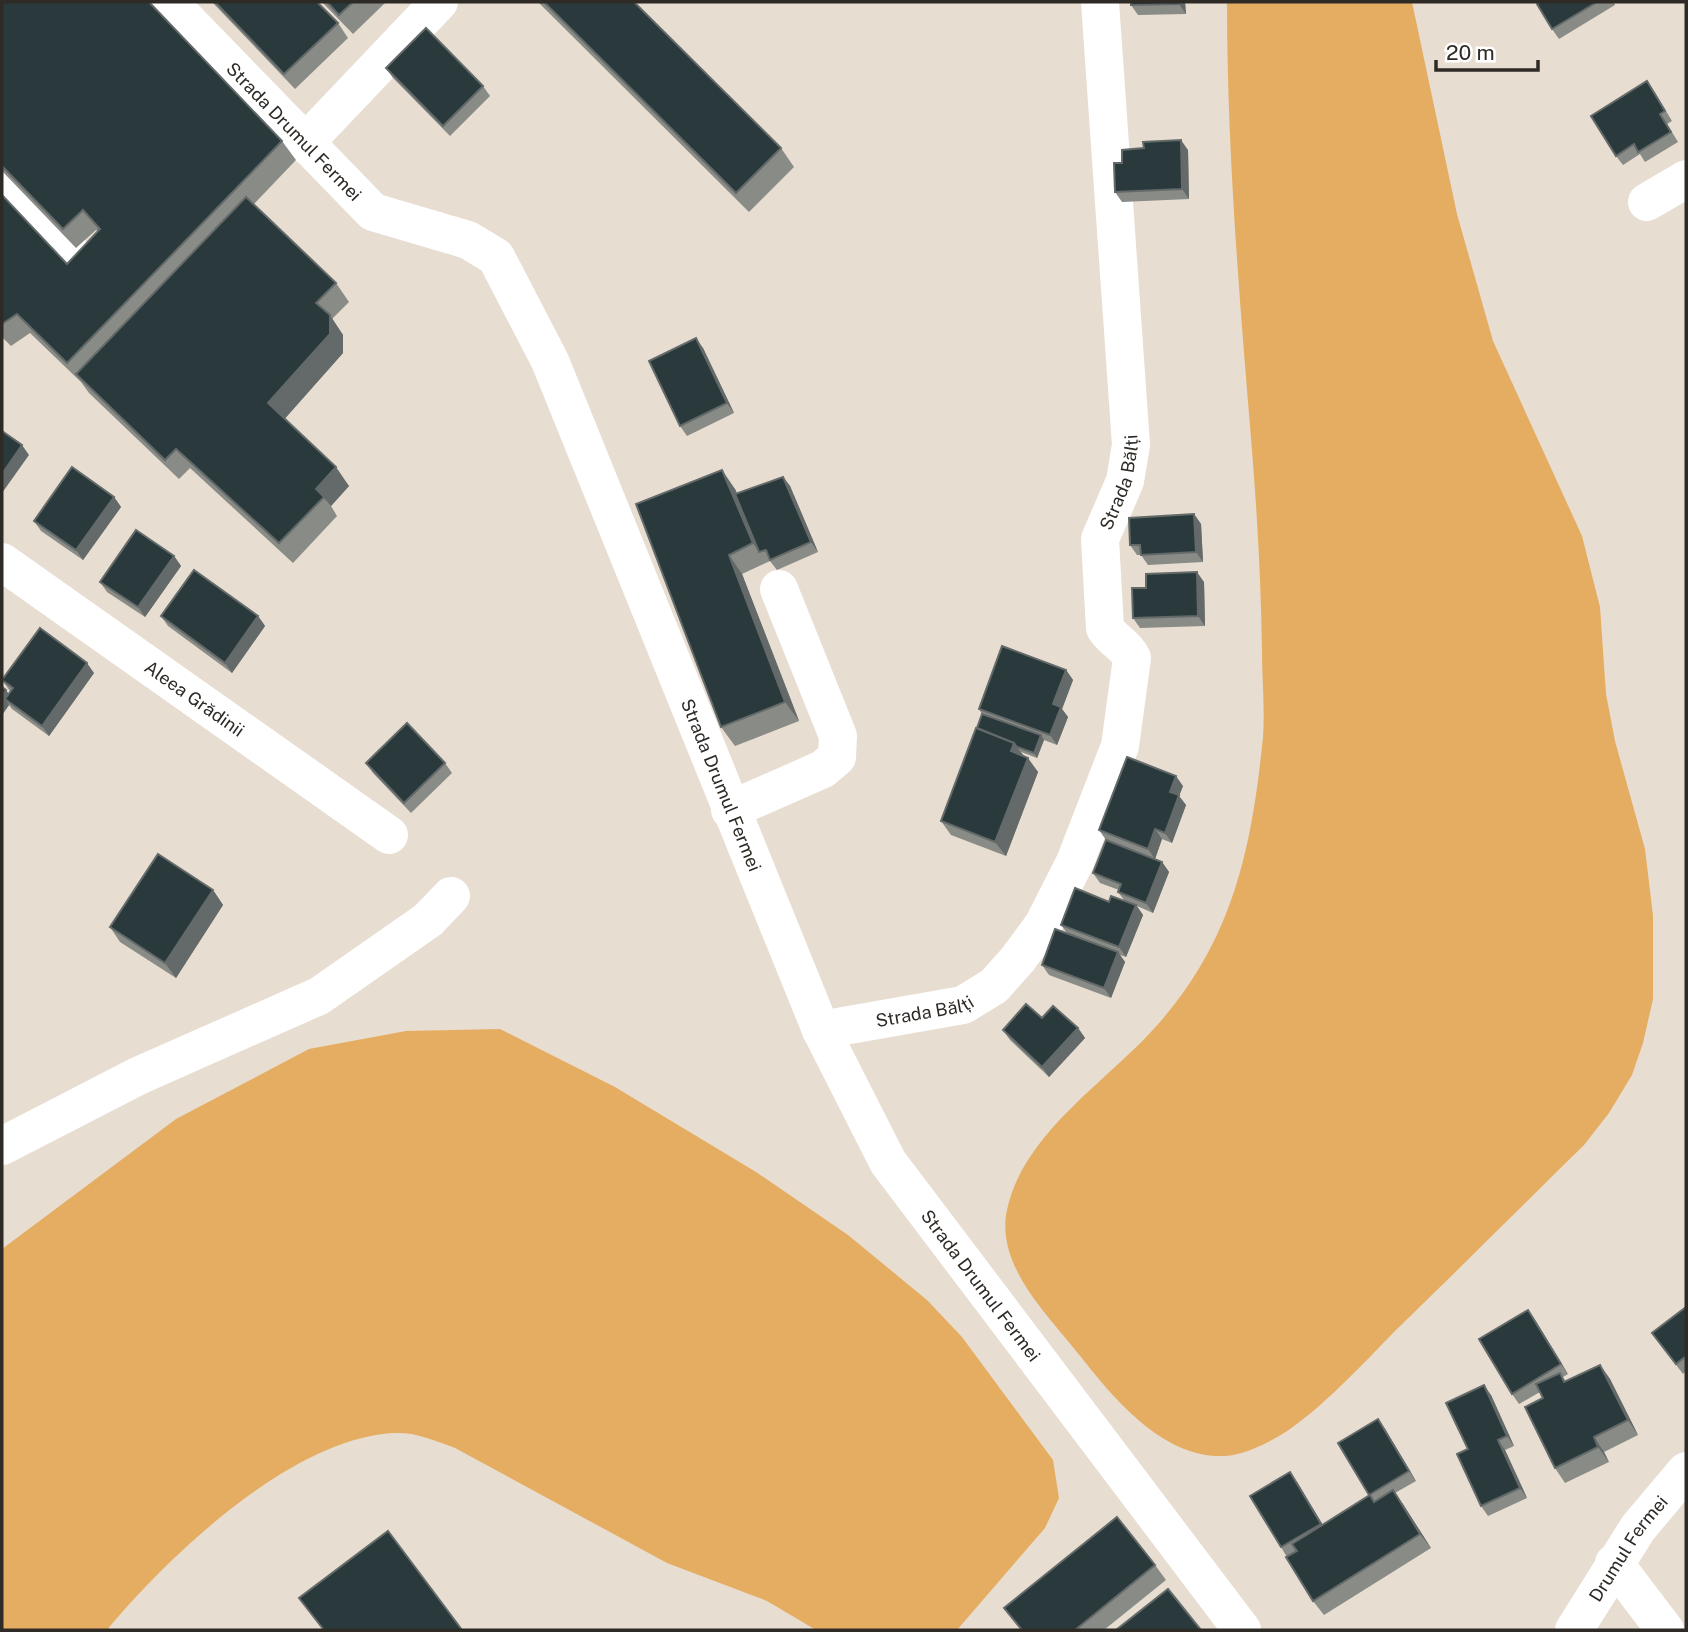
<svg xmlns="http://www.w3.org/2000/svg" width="1688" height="1632" font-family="'Public Sans',sans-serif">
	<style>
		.water { fill: #e5ad62 }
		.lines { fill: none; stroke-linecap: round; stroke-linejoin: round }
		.minor { stroke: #fff; stroke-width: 38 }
		.wall { fill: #898b86 }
		.shaded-wall { fill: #636a69 }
		.building { fill: #2a393c; stroke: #636a69; stroke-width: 2 }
		.labels { text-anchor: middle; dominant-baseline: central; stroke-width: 7; stroke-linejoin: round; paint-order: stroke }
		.street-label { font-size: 18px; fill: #2e2a26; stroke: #fff }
	</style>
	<rect width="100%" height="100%" fill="#e8ddd1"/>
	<g class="water">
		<path d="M1227,2H1412L1457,214L1493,341L1582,536L1600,607L1606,694L1615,741L1645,849L1653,916V999L1643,1043L1632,1075L1609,1113L1584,1145C1521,1207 1458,1270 1394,1332C1364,1363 1320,1410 1284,1433C1268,1443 1244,1455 1225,1456C1164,1459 1115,1400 1081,1357C1049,1316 995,1266 1007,1210C1023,1132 1111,1079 1160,1022C1234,937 1252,846 1263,737C1265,709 1262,679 1262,651C1261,580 1257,510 1251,438C1239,294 1227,147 1227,2Z"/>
		<path d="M500,1029L615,1087L756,1172L848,1235L927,1300L962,1337L1053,1460L1059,1498L1045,1528L957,1630H816L767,1601L667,1563L455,1448C436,1441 418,1433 398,1433C296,1434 168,1556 107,1630H2V1249L176,1119L309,1049L406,1031Z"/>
	</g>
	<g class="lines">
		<g class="minor">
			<path id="s1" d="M169,2L373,212L468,240L496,257L550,361L821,1030L888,1162L1242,1630"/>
			<polyline points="304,144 439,2"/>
			<polyline points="2,182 76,258"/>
			<polyline points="1647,202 1686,179"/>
			<path id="s2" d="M2,562L389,835"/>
			<polyline points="730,810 823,769 837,757 838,736 779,589"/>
			<path id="s3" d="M821,1030L963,1005L994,986L1018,959L1043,925L1075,862L1120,746L1132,658C1125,644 1113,641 1105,628L1100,539L1125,481L1131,445L1100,2"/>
			<polyline points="2,1146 138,1076 319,996 428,920 451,896"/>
			<polyline points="1614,1563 1665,1630"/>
			<path id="s4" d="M1574,1630L1638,1528L1686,1471"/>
		</g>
	</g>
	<g class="wall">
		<polygon points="2,2 282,141 296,160 254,204 336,283 349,302 332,319 343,335 343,353 285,418 349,486 331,506 337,516 293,563 190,468 179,479 89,393 81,382 30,333 11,346 2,337 2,195 67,264 98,231 96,230 76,248 2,171"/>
		<polygon points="212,2 317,2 338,23 348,38 295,89"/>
		<polygon points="322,2 386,2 353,34"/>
		<polygon points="538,2 634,2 781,148 794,167 749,212"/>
		<polygon points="1131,2 1185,2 1186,14 1138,15 1131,5"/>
		<polygon points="1540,2 1614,2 1615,5 1559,39 1552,29"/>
		<polygon points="386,68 483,86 490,96 450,136 393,78"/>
		<polygon points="1654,91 1672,121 1667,124 1678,142 1645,162 1640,154 1623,165 1616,156"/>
		<polygon points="1144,148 1188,150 1189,199 1122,202 1115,192 1122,163"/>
		<polygon points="703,348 734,413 687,436 680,426"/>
		<polygon points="783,477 790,486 818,552 777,570 770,561 742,574 799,721 735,746 721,727 636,504 735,489 737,493"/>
		<polygon points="114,497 121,507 83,560 41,531 34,521"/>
		<polygon points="1194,514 1201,524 1203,562 1148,565 1141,555 1137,555 1130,545"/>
		<polygon points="174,556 181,566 145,617 107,592 100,582"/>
		<polygon points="1204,582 1205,626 1140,628 1133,618 1146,588"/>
		<polygon points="161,616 258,616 265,626 232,673 168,626"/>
		<polygon points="1066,670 1073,680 1062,709 1068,717 1057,745 1044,740 1037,758 1021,752 1038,772 1006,856 951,835 941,821 982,714 979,709"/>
		<polygon points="94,673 49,736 12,709 9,705 2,715 2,687 8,694 10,691 2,680"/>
		<polygon points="366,763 445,763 452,773 411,813 373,773"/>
		<polygon points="1183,786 1179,796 1186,805 1172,843 1162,839 1155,859 1162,862 1169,872 1153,913 1137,906 1143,915 1126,957 1120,955 1125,962 1111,998 1049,975 1042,965 1067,933 1061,925 1109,902 1124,900 1118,892 1119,890 1100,883 1093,873 1106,840 1099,830"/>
		<polygon points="213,890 223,905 176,978 120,942 110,927"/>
		<polygon points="1042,1018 1078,1028 1085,1038 1049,1077 1010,1040 1003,1030"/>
		<polygon points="1686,1307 1686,1371 1683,1374 1652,1333"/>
		<polygon points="1535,1320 1568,1374 1563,1377 1566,1382 1600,1365 1610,1379 1638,1435 1604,1452 1609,1462 1565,1483 1555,1468 1543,1398 1540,1392 1519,1404 1512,1394"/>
		<polygon points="1491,1395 1514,1446 1505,1450 1527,1498 1488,1516 1481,1506 1468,1449"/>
		<polygon points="1385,1429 1416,1481 1395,1493 1431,1548 1324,1615 1313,1601 1281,1547 1297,1482 1323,1525 1369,1495"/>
		<polygon points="1155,1565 1166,1580 1104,1630 1021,1630 1004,1608"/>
	</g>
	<g class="shaded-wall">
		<polygon points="1179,2 1185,2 1186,14 1179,4"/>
		<polygon points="1181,140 1188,150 1189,199 1182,189"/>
		<polygon points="330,315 343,335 343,353 282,422 268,403"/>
		<polygon points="696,338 703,348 734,413 727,403"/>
		<polygon points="22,445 29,455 2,493 2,474"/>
		<polygon points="336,467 349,486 331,506 316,489"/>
		<polygon points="722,470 735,489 761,551 759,552 753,543"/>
		<polygon points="783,477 790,486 818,552 811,542"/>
		<polygon points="114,497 121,507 83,560 76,550"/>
		<polygon points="1194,514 1201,524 1203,562 1196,552"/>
		<polygon points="729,555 742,574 799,721 785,702"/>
		<polygon points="174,556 181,566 145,617 138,607"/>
		<polygon points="1197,572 1204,582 1205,626 1198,616"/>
		<polygon points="258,616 265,626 232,673 225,663"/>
		<polygon points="87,663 94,673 49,736 42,726"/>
		<polygon points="1066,670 1073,680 1062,709 1068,717 1057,745 1050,735 1053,704"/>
		<polygon points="6,690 13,700 5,699 9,705 2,715 2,696"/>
		<polygon points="1041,735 1044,740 1037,758 1034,753"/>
		<polygon points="1014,743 1025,758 1011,751"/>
		<polygon points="1028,758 1038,772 1006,856 995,842"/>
		<polygon points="1176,776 1183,786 1179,796 1186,805 1172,843 1165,833 1170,792"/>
		<polygon points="1155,829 1162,839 1155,859 1148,849"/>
		<polygon points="1162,862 1169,872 1153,913 1146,903"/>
		<polygon points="213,890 223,905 176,978 165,963"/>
		<polygon points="1136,905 1143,915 1126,957 1119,947"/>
		<polygon points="1118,952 1125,962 1111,998 1104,988"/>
		<polygon points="1078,1028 1085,1038 1049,1077 1042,1067"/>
		<polygon points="1528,1310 1535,1320 1568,1374 1561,1364"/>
		<polygon points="1600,1365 1610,1379 1638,1435 1628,1420"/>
		<polygon points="1484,1385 1491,1395 1514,1446 1507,1436"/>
		<polygon points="1378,1419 1385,1429 1416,1481 1409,1471"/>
		<polygon points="1594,1437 1604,1452 1609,1462 1598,1447"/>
		<polygon points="1498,1440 1505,1450 1527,1498 1520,1488"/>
		<polygon points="1290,1472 1297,1482 1328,1534 1321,1524"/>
		<polygon points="1393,1490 1403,1504 1431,1548 1420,1534"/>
	</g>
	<g class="building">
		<polygon points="2,2 149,2 282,141 67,363 17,314 2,324 2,195 67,264 100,229 83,210 63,229 2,166"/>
		<polygon points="215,2 317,2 338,23 284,74"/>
		<polygon points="327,2 353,2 339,15"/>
		<polygon points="544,2 634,2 781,148 736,193"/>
		<polygon points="1131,2 1179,2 1179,4 1131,5"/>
		<polygon points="1540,2 1597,2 1552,29 1537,4"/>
		<polygon points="426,28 483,86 443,126 386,68"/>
		<polygon points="1647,81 1665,111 1660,114 1671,132 1638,152 1634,144 1616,156 1591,116"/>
		<polygon points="1181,140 1182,189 1115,192 1114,163 1122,163 1122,150 1144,148 1143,142"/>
		<polygon points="246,197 336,283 316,303 330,315 330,334 268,403 336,467 316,489 324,497 279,543 176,449 165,460 76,374"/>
		<polygon points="696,338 727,403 680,426 649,361"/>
		<polygon points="2,431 22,445 2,474"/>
		<polygon points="72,467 114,497 76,550 34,521"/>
		<polygon points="722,470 753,543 729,555 785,702 721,727 636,504"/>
		<polygon points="783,477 811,542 770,560 766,550 759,552 735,494"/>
		<polygon points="1194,514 1196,552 1141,555 1140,545 1130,545 1129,518"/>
		<polygon points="136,530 174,556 138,607 100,582"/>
		<polygon points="194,570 258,616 225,663 161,616"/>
		<polygon points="1197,572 1198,616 1133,618 1132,588 1146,588 1146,574"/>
		<polygon points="40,628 87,663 42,726 5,699 13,688 2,680"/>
		<polygon points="1002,646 1066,670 1053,704 1061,707 1050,735 979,709"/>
		<polygon points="2,687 6,690 2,696"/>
		<polygon points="982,714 1041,735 1034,753 1017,747 1014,743 977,728"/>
		<polygon points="407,723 445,763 404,803 366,763"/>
		<polygon points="976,728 1014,743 1011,751 1028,758 995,842 941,821"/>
		<polygon points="1127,757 1176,776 1170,792 1179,795 1165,833 1155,829 1148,849 1099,830"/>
		<polygon points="1106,840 1162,862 1146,903 1118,892 1121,884 1093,873"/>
		<polygon points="158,854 213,890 165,963 110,927"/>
		<polygon points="1075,888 1109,902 1111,896 1136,905 1119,947 1061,925"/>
		<polygon points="1055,929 1118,952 1104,988 1042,965"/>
		<polygon points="1026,1004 1042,1018 1053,1006 1078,1028 1042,1067 1003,1030"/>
		<polygon points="1686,1307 1686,1356 1676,1364 1652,1333"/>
		<polygon points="1528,1310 1561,1364 1512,1394 1479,1339"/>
		<polygon points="1600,1365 1628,1420 1594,1437 1598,1447 1555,1468 1525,1407 1543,1398 1536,1384 1560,1373 1564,1382"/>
		<polygon points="1484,1385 1507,1436 1498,1440 1520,1488 1481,1506 1457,1454 1468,1449 1446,1403"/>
		<polygon points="1378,1419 1409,1471 1369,1495 1338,1443"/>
		<polygon points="1290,1472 1321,1524 1281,1547 1250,1496"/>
		<polygon points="1393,1490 1420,1534 1313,1601 1286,1557 1297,1551 1292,1544 1370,1495 1374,1502"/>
		<polygon points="1117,1517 1155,1565 1075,1630 1022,1630 1004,1608"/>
		<polygon points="388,1531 462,1630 324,1630 299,1598"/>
		<polygon points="1168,1589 1201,1630 1116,1630"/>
	</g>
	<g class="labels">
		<g class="street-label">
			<text stroke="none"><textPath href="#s1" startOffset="180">Strada Drumul Fermei</textPath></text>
			<text stroke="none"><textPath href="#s3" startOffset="733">Strada Bălți</textPath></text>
			<text stroke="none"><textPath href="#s2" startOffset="236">Aleea Grădinii</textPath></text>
			<text stroke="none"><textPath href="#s1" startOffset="999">Strada Drumul Fermei</textPath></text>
			<text stroke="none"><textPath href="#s3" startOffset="105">Strada Bălți</textPath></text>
			<text stroke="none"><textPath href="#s1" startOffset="1566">Strada Drumul Fermei</textPath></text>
			<text stroke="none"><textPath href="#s4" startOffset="98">Drumul Fermei</textPath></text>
		</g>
	</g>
	<rect width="1688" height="1632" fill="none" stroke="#2e2a26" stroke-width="7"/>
	<path d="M1436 60v10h102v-10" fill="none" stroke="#2e2a26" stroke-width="3.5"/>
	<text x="1446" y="60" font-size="21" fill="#2e2a26" stroke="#ffffff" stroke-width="5" paint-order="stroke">20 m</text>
</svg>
